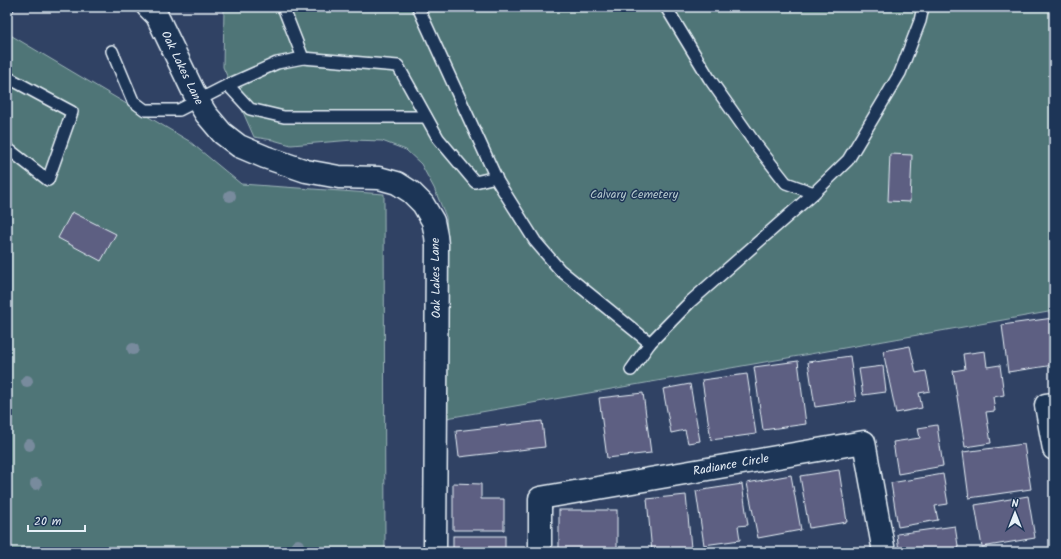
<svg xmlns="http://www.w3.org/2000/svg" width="1061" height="559" font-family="Kalam,sans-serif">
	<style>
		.green { fill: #4f7577; stroke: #9cb3b8 }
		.building { fill: #5d5f82; stroke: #e8f1f8 }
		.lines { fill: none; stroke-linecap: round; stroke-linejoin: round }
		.service-casing { stroke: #e8f1f8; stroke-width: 14 }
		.minor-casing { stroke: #e8f1f8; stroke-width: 25 }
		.service { stroke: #1d3557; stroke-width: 11 }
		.minor { stroke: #1d3557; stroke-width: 22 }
		.tree { fill: #788b9d }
		.labels { text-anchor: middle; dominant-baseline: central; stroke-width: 3; stroke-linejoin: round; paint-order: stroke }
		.street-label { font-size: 12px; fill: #e8f1f8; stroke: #1d3557 }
		.park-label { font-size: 12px; fill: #b2c6cb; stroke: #1d3557 }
	</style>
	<rect width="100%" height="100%" fill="#304264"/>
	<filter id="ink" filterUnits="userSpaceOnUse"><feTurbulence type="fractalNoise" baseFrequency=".025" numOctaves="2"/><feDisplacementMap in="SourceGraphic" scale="8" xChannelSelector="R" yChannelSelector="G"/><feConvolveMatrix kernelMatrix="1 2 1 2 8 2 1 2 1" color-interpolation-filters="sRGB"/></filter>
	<g filter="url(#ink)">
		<g class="green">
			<polygon points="224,7 1054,7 1054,311 447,418 448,241 446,217 434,188 421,164 406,150 382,141 353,140 291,145 273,140 254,137 223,67"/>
			<polygon points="7,33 189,141 241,184 384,194 385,552 7,552"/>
		</g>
		<g class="building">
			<polygon points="890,154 912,155 910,202 888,201"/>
			<polygon points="72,212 116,234 101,261 58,238"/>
			<polygon points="1053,318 1054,327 1054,365 1008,372 1002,325"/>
			<polygon points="910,346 916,373 926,371 930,391 919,393 922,408 896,413 883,351"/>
			<polygon points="985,351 987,367 1000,365 1004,395 993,397 995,411 986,412 991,443 965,447 953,371 965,369 963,354"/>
			<polygon points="850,356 856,401 815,407 808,362"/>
			<polygon points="798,361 806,424 763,430 754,367"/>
			<polygon points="883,366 886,392 863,395 859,369"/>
			<polygon points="747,374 756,434 711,440 702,380"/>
			<polygon points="690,384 700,441 688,443 685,430 671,433 663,389"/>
			<polygon points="643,393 651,453 607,458 599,398"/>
			<polygon points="542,421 545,447 459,457 456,431"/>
			<polygon points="937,425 943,466 898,474 893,442 920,438 918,428"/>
			<polygon points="1024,444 1031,489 969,498 963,452"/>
			<polygon points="839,470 847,522 809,528 800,476"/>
			<polygon points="943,474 948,504 935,506 938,520 898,527 891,483"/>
			<polygon points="791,475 801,530 758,538 747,483"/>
			<polygon points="453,483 481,484 481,499 504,499 504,530 453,530"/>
			<polygon points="742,484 748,525 738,526 740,540 704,545 696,491"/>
			<polygon points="686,495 691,548 652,552 647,499"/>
			<polygon points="1028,496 1035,538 982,547 975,505"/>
			<rect x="559" y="510" width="58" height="42"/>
			<polygon points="955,526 959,552 899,552 897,534"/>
			<rect x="453" y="536" width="52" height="16"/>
		</g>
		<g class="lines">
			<defs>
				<g id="service">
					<polyline points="283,7 303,58 398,66 438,138 475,182 496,177"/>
					<polyline points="418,7 498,182 535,241 560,270 650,343"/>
					<polyline points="666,7 709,78 754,142 786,183 814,193"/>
					<polyline points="7,8 8,7"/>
					<polyline points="112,51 133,101 145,110 179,110 228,85 277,63 303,58"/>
					<polyline points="7,77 72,112 48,180 7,148"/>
					<polyline points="228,85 250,109 284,117 426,117"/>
					<polyline points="631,370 650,343 691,301 814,193 848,160 900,73 920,21 923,7"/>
				</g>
				<g id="minor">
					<polyline points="148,7 157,16 198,101 206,114 222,133 239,146 265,157 306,171 339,177 379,178 397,183 411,192 423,204 433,221 436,236 437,245 435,552"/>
					<polyline points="1054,404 1046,405 1054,449"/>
					<polyline points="540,552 540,498 864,442 884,552"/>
				</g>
			</defs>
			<use href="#service" class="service-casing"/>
			<use href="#minor" class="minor-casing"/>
			<use href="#service" class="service"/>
			<use href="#minor" class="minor"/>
		</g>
		<g class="tree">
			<circle cx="230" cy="196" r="6"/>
			<circle cx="133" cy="349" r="6"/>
			<circle cx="27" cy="381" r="6"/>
			<circle cx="29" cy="445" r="6"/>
			<circle cx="36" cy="484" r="6"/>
			<circle cx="298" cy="545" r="6"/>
		</g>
	</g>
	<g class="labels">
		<g class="street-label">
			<text transform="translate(182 68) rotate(64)">Oak Lakes Lane</text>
			<text transform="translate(436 278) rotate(-91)">Oak Lakes Lane</text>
			<text transform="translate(731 465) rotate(-10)">Radiance Circle</text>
		</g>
		<g class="park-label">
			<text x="634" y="194">Calvary Cemetery</text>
		</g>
	</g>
	<rect width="1061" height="559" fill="none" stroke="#1d3557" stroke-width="24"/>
	<rect x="12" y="12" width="1037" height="535" fill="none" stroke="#e8f1f8" stroke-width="1.5" filter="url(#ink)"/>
	<g transform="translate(1015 513)" stroke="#1d3557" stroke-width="3" paint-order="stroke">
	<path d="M0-3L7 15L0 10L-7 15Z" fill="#e8f1f8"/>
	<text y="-6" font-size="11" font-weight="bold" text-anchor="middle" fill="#e8f1f8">N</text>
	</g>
	<path d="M28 525v6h57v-6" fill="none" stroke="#e8f1f8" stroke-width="2"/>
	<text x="34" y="525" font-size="12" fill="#e8f1f8" stroke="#1d3557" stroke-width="3" paint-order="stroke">20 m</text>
</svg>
